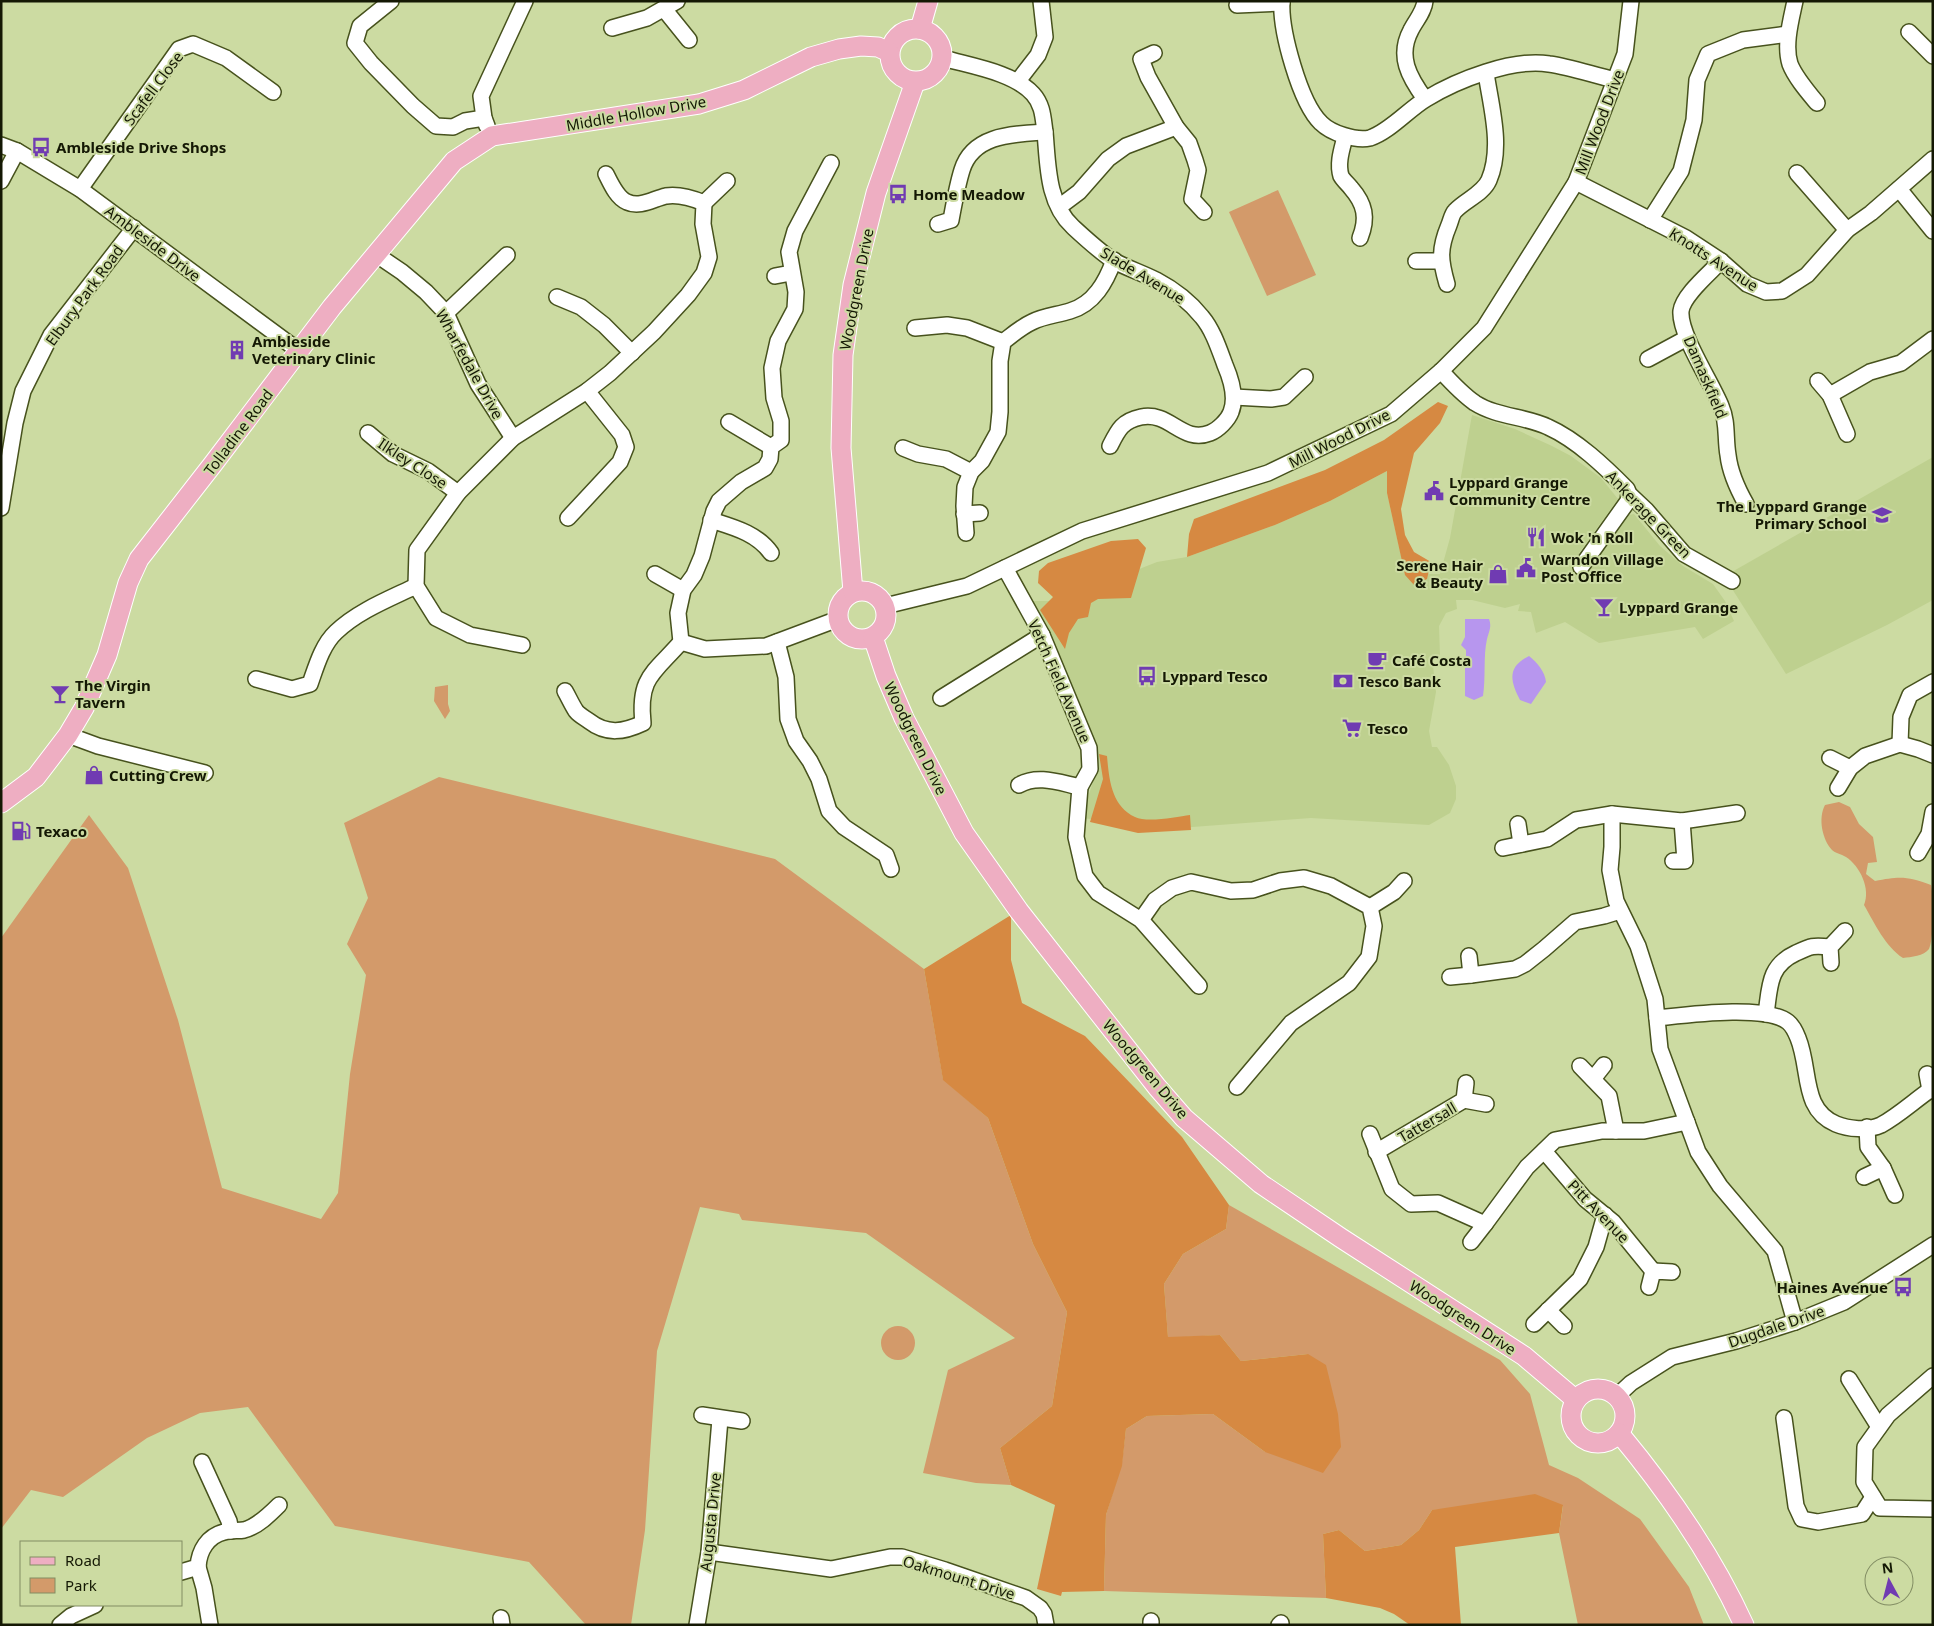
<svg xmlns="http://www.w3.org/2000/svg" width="1934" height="1626" font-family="'Noto Sans',sans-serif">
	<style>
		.built { fill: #bed08f }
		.green { fill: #d39a6a }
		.forest { fill: #d68942 }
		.water { fill: #b796ee }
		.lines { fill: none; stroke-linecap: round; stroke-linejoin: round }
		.minor-casing { stroke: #47521d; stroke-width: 18 }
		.major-casing { stroke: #fff; stroke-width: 21 }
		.minor { stroke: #fff; stroke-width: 15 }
		.major { stroke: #eeaec2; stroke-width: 19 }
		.labels { text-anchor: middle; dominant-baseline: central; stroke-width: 4; stroke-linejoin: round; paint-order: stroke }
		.street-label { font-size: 15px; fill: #141804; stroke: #ccdba2 }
		.poi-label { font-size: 15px; font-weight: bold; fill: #141804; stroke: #ccdba2; text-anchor: start }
	</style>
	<rect width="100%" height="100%" fill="#ccdba2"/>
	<g class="built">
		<polygon points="1472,415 1515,429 1552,446 1571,456 1601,478 1618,499 1579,553 1577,562 1590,570 1629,515 1634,514 1660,546 1683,566 1713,584 1725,601 1734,621 1703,639 1695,627 1599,643 1565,622 1536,633 1531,612 1518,611 1520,604 1505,608 1472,600 1456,600 1457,609 1446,613 1439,626 1440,656 1432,657 1436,692 1429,731 1432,747 1437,747 1449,765 1456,786 1456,799 1450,813 1429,825 1311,818 1179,828 1081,818 1094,779 1095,753 1072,698 1067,676 1061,659 1029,601 1074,601 1119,577 1157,562 1187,557 1275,525 1330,501 1387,471 1387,493 1405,574 1440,574 1450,538"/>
		<polygon points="1933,457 1933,600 1887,625 1786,674 1729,584 1730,573"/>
	</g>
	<g class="green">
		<polygon points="1278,190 1316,275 1267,296 1229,212"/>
		<polygon points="448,685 448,704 450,711 445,719 434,701 435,687"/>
		<polygon points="439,777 775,859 924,969 943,1079 988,1118 1033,1244 1067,1312 1052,1406 1000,1448 1011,1485 976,1483 923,1473 948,1370 1015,1338 866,1233 742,1220 739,1214 700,1207 657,1351 645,1530 631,1625 586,1625 529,1562 335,1526 248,1407 200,1413 147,1438 63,1497 31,1490 1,1529 1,938 89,815 128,868 178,1020 222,1188 321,1219 338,1193 350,1074 366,975 347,944 368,898 344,823"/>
		<path d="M1839,802L1850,807L1859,824L1873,837L1877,862L1868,863L1866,874L1875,881C1899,876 1908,876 1931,885C1934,898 1934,939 1929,949C1924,956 1911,957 1903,958C1885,946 1875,924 1864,905C1871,889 1860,866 1846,857C1841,854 1835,853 1832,850C1822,839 1818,818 1825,805Z"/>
		<polygon points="1229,1205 1500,1360 1530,1394 1549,1465 1578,1478 1640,1519 1689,1587 1704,1625 1578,1625 1559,1533 1563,1506 1432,1510 1419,1530 1401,1545 1365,1551 1339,1530 1323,1534 1326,1598 1104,1591 1106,1515 1122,1462 1126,1429 1147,1416 1213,1414 1265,1452 1308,1354 1241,1361 1220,1335 1168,1338 1164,1284 1183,1254 1226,1229"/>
		<circle cx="898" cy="1343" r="17"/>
	</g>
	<g class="forest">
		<polygon points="1438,402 1448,406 1440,423 1414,453 1401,509 1405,535 1414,552 1431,562 1427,579 1414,585 1405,575 1387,493 1387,471 1330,501 1275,525 1187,557 1189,534 1194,519 1325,470 1384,440"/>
		<polygon points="1138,539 1146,548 1131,598 1098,599 1091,603 1088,617 1078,619 1069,633 1065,649 1040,610 1053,597 1038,583 1039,571 1048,563 1111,541"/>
		<path d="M1099,754L1107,756C1109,778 1111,806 1135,817C1147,823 1177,817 1190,815L1191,830L1138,833L1090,822L1103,779Z"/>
		<polygon points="1011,915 1011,960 1022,1003 1085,1036 1182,1137 1229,1205 1226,1229 1183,1254 1164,1284 1168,1337 1220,1335 1241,1361 1308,1354 1326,1365 1338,1414 1341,1447 1323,1473 1265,1452 1213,1414 1147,1416 1126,1429 1122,1466 1106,1515 1104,1591 1062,1592 1061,1596 1037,1589 1055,1505 1011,1485 1000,1448 1052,1406 1067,1312 1033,1244 988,1118 943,1080 924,969"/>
		<polygon points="1535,1494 1563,1505 1559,1533 1455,1547 1461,1625 1410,1625 1394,1614 1380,1608 1326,1598 1323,1534 1339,1530 1365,1551 1401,1545 1419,1530 1432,1510"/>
	</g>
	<g class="water">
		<path d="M1465,619H1489C1492,627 1489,631 1487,639C1483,657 1486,677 1483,696L1474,700L1465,696V669L1466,656V650L1461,645L1465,637Z"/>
		<path d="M1529,656C1537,662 1545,672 1546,682L1531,704L1520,700C1510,681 1507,667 1529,656Z"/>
	</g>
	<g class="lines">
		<defs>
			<g id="minor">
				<polyline points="391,1 360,26 355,43 371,63 413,106 436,126 453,127 465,121 484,118"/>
				<path d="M1282,1C1280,30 1300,103 1321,123C1331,133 1355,141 1370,138C1389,132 1409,109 1426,99C1457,80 1513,58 1549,64C1571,67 1593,75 1615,80"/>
				<path d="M1425,1C1424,12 1416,20 1411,30C1397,56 1409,77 1425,99"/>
				<path d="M1795,1C1791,20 1784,45 1790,64C1795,77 1807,91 1817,103"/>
				<polyline points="1237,5 1282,3"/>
				<polyline points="664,9 689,40"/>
				<polyline points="612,28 647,18 677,1"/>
				<polyline points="1909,32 1933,56"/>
				<polyline points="1154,53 1141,59 1148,77 1176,127 1189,143 1195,160 1198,170 1192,199 1204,212"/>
				<path d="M943,58C970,66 1013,72 1033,94C1043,105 1043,118 1045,132C1048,165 1047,203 1073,227C1086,239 1100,252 1114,261C1127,268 1142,273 1156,280C1173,289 1190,302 1202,317C1213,330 1219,349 1225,365C1231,379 1237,397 1231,412C1228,420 1218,430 1210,433C1182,444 1170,411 1141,417C1122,421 1118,430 1110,446"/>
				<polyline points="1018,81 1038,55 1045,37 1041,1"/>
				<polyline points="487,126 484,118 481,96 525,1"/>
				<path d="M1345,137C1342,149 1337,163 1341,176C1343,180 1348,184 1351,188C1365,204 1368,218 1360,238"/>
				<polyline points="1,145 17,151 80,189 299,351"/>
				<polyline points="1797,173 1847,230"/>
				<polyline points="1,181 17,151"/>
				<polyline points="1576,182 1686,238 1721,261 1747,284 1766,292 1782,291 1807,275 1847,230 1871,213 1933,159"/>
				<polyline points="80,189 179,49 193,44 226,58 273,92"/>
				<polyline points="1899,189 1933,231"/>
				<polyline points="704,203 727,181"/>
				<polyline points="1059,207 1079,192 1108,159 1126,146 1176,127"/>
				<polyline points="1650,220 1681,171 1694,120 1697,80 1708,54 1743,40 1788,34"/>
				<path d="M938,224L951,220C954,204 957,186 962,170C973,134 1014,134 1045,132"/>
				<polyline points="377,255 402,272 426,292 446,313 478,384 513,438"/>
				<polyline points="1416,261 1440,261"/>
				<path d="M1721,261C1710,273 1683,295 1681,311C1679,334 1712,383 1721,406C1728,422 1725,438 1728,455C1730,473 1737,488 1746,504"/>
				<polyline points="775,276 791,273"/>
				<path d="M1447,284C1440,260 1439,249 1449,225C1451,220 1452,214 1455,211C1465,200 1483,194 1489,180C1503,147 1491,107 1486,73"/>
				<polyline points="557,297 581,307 604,325 632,353"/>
				<polyline points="446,313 507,255"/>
				<polyline points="915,328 947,325 967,328 1003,342"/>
				<polyline points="1648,359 1687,338"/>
				<path d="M1441,371C1451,382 1462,394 1475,403C1497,417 1525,416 1548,427C1577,440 1605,467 1627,489L1629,494L1646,510L1684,554L1732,581"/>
				<polyline points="1818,381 1830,395 1847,434"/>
				<polyline points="1830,395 1870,372 1901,363 1933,339"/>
				<polyline points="1234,397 1271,399 1284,397 1305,377"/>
				<polyline points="729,422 771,447"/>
				<polyline points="368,433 393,454 428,471 458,493"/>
				<polyline points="903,448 918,454 946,459 971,472"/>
				<polyline points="1,508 15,423 23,391 51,335 134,228"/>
				<polyline points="964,514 980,513"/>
				<polyline points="568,518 620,462 626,447 622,435 587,391"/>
				<path d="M711,520C733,527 757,533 771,553"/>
				<path d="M966,533L964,506L965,487L971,472L982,461L998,432L1000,412V361L1003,342C1012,335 1021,327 1032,322C1043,316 1057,315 1070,311C1094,304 1106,282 1114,260"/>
				<polyline points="1581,567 1628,501 1629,494"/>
				<polyline points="1005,568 1042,635 1089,748 1090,769 1080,787 1076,837 1085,876 1098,893 1141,920 1199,986"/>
				<polyline points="655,574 683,590"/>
				<polyline points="885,606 967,586 1082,531 1268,473 1391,414 1441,371 1484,328 1576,182 1625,54 1631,1"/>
				<polyline points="681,642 678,613 683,590 694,575 702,556 714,511 719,501 741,482 765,468 770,459 771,447 781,440 781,421 774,398 772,368 778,341 795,309 796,292 789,252 795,231 831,163"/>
				<polyline points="681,642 705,649 766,646 830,622 839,622"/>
				<polyline points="777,642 786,677 788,719 796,741 810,761 819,779 829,811 844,827 886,855 891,869"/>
				<path d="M522,645L470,635L436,618L416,586L417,550L458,493L513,438L587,391L610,373L654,332L688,295L704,273L709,257L703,224L704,203C692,198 679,194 666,196C653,199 640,208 627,202C617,198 611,184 606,174"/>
				<path d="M256,679L292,689L310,684C316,667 322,645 336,632C358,611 389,599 416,586"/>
				<path d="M565,691C569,698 572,705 576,711C579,715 585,718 589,721C607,735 624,732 643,723C638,677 654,673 681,642"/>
				<polyline points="941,698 1042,635"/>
				<polyline points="68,735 98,746 205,773"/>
				<polyline points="1900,744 1901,717 1910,695 1933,682"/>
				<polyline points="1830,758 1850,768"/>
				<path d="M1019,785C1038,774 1060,783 1080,787"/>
				<polyline points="1838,788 1850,768 1865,756 1900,744 1918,749 1933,755"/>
				<polyline points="1612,814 1612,847 1610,870 1616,901 1638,946 1655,999 1660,1049 1698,1152 1720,1186 1775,1251 1795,1322"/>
				<polyline points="1518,824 1521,844"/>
				<polyline points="1503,848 1547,839 1576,820 1612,814 1682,821 1737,813"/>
				<polyline points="1918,853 1929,834 1933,812"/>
				<polyline points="1673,861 1685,861 1682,821"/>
				<polyline points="1370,907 1394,892 1404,881"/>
				<polyline points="1141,920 1155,900 1172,888 1191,882 1231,891 1253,890 1280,881 1304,878 1331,886 1370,907 1374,926 1369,957 1349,983 1291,1023 1237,1087"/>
				<polyline points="1469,956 1471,975 1515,969 1525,964 1544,949 1575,922 1604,916 1620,911"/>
				<polyline points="1831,963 1830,947 1845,931"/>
				<polyline points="1450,977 1471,975"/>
				<path d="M1766,1014C1770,987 1768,966 1796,953C1811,946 1813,945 1830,947"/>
				<path d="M1657,1018C1686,1015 1765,1004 1788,1022C1793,1026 1796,1033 1798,1038C1811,1070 1801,1109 1836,1124C1848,1129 1868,1131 1881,1125C1898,1116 1914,1101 1930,1090"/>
				<polyline points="1580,1066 1609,1096 1616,1131"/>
				<polyline points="1927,1074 1930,1090 1933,1091"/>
				<polyline points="1593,1079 1604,1065"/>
				<polyline points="1464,1100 1486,1104"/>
				<polyline points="1867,1127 1868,1147 1883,1168 1895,1195"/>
				<polyline points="1370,1134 1392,1189 1411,1204 1438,1203 1485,1224 1527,1167 1555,1140 1602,1131 1644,1131 1687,1122"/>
				<polyline points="1544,1151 1585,1199 1613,1222 1653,1271"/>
				<polyline points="1376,1152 1464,1100 1466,1083"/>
				<polyline points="1864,1177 1883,1168"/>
				<polyline points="1471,1242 1485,1224"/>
				<polyline points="1649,1287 1653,1271 1672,1272"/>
				<polyline points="1548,1310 1564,1326"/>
				<polyline points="1534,1324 1580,1279 1596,1247 1605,1215"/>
				<polyline points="1933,1376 1888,1415 1865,1447 1864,1482 1880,1508 1933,1509"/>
				<polyline points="1849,1379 1879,1427"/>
				<polyline points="1617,1396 1631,1383 1672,1357 1736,1341 1795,1322 1844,1302 1933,1245"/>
				<polyline points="702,1415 742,1421"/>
				<polyline points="1784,1418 1796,1506 1802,1519 1818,1522 1862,1514 1873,1497"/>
				<polyline points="202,1462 229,1521 231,1531"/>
				<polyline points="709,1552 831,1569 890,1557 902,1557 945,1570 1026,1598 1040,1608 1044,1614 1046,1625"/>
				<polyline points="198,1567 204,1588 210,1625"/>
				<path d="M181,1572L198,1567C199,1550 208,1536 224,1532C231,1530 238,1531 244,1530C257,1527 270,1514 279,1505"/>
				<polyline points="501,1618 502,1625"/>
				<polyline points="1151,1621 1151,1625"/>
				<polyline points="60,1625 71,1616 95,1605"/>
				<polyline points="697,1625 709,1552 720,1419"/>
				<polyline points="1279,1625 1281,1623"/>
			</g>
			<g id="major">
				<circle cx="916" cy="55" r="26"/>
				<polyline points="920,29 928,1"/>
				<circle cx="862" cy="615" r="24"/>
				<polyline points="853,592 841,448 843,355 853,285 876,193 915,82"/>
				<polyline points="873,637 886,676 904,718 964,833 1019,911 1157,1087 1184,1118 1261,1184 1341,1238 1524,1356 1576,1400"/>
				<polyline points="1,803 36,777 68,735 84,708 107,655 128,583 139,559 213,464 332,307 454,161 492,136 699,104 744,90 811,57 839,49 861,46 878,47 889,52"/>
				<circle cx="1598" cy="1416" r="27"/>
				<path d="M1619,1433C1668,1492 1712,1555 1744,1625"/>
			</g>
		</defs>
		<use href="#minor" class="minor-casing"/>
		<use href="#major" class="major-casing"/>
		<use href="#minor" class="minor"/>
		<use href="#major" class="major"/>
	</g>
	<defs>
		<symbol id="bus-bare" viewBox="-9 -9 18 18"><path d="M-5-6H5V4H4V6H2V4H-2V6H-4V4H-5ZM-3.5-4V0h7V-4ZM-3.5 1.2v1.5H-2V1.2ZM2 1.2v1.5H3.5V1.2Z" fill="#703bb2" stroke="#ccdba2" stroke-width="2.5" paint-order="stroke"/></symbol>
		<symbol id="building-bare" viewBox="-9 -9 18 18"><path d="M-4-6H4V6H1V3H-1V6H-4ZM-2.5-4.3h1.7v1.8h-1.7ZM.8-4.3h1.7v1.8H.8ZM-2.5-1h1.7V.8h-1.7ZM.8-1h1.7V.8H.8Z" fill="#703bb2" stroke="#ccdba2" stroke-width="2.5" paint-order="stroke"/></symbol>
		<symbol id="civic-bare" viewBox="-9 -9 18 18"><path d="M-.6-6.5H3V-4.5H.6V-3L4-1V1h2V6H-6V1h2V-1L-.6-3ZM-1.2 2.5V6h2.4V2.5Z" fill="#703bb2" stroke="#ccdba2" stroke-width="2.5" paint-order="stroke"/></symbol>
		<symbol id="school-bare" viewBox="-9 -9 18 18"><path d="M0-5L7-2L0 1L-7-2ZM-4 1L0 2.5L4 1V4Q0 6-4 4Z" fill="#703bb2" stroke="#ccdba2" stroke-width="2.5" paint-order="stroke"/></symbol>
		<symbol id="restaurant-bare" viewBox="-9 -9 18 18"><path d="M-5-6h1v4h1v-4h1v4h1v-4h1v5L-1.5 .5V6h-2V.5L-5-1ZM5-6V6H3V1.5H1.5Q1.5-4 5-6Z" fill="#703bb2" stroke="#ccdba2" stroke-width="2.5" paint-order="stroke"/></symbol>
		<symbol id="shop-bare" viewBox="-9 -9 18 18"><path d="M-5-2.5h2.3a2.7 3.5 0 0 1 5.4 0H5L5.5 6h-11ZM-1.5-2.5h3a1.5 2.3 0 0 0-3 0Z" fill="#703bb2" stroke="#ccdba2" stroke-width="2.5" paint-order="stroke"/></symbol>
		<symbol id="bar-bare" viewBox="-9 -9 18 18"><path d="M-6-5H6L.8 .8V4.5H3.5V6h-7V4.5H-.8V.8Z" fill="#703bb2" stroke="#ccdba2" stroke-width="2.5" paint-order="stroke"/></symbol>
		<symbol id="cafe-bare" viewBox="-9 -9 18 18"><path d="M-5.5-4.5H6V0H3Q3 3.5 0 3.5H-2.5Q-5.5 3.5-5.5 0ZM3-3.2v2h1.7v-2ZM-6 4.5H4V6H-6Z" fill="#703bb2" stroke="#ccdba2" stroke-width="2.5" paint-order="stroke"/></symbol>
		<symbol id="bank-bare" viewBox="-9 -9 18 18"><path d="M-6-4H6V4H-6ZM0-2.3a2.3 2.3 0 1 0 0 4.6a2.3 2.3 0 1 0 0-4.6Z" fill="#703bb2" stroke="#ccdba2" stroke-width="2.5" paint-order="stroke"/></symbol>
		<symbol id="supermarket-bare" viewBox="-9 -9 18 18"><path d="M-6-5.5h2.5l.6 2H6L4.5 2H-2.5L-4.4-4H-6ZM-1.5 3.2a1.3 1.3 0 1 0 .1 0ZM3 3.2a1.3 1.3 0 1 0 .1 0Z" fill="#703bb2" stroke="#ccdba2" stroke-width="2.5" paint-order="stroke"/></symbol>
		<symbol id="fuel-bare" viewBox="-9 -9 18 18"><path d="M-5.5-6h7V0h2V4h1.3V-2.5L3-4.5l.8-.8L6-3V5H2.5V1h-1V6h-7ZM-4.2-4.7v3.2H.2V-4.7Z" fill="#703bb2" stroke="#ccdba2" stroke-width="2.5" paint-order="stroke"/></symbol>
	</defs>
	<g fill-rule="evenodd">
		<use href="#bus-bare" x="27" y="133" width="28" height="28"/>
		<use href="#bus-bare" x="884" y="180" width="28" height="28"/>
		<use href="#building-bare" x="223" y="336" width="28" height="28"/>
		<use href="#civic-bare" x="1420" y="477" width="28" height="28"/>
		<use href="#school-bare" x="1868" y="501" width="28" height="28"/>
		<use href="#restaurant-bare" x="1522" y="523" width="28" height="28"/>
		<use href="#civic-bare" x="1512" y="554" width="28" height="28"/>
		<use href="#shop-bare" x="1484" y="560" width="28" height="28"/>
		<use href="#bar-bare" x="1590" y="593" width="28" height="28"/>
		<use href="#cafe-bare" x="1363" y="646" width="28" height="28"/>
		<use href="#bus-bare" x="1133" y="662" width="28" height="28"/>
		<use href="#bank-bare" x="1329" y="667" width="28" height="28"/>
		<use href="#bar-bare" x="46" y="680" width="28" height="28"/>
		<use href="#supermarket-bare" x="1338" y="714" width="28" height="28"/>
		<use href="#shop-bare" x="80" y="761" width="28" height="28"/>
		<use href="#fuel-bare" x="7" y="817" width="28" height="28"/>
		<use href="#bus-bare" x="1889" y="1273" width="28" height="28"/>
	</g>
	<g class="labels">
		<g class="street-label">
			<text transform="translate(153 88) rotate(-53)">Scafell Close</text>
			<text transform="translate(636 113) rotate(-10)">Middle Hollow Drive</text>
			<text transform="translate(1599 122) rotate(-69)">Mill Wood Drive</text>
			<text transform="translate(153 243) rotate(37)">Ambleside Drive</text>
			<text transform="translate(1714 259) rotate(33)">Knotts Avenue</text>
			<text transform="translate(1143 275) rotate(31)">Slade Avenue</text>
			<text transform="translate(856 289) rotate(-79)">Woodgreen Drive</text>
			<text transform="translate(84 295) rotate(-54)">Elbury Park Road</text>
			<text transform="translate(470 364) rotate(61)">Wharfedale Drive</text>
			<text transform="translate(1706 377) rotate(67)">Damaskfield</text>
			<text transform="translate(238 432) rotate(-53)">Tolladine Road</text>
			<text transform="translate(1339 438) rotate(-27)">Mill Wood Drive</text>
			<text transform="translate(413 463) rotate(33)">Ilkley Close</text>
			<text transform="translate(1649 514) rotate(46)">Ankerage Green</text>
			<text transform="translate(1060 681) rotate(66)">Vetch Field Avenue</text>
			<text transform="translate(916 738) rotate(64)">Woodgreen Drive</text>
			<text transform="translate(1146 1069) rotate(50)">Woodgreen Drive</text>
			<text transform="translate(1427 1122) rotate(-30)">Tattersall</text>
			<text transform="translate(1599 1211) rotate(46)">Pitt Avenue</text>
			<text transform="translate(1463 1317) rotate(33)">Woodgreen Drive</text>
			<text transform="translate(1776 1326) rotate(-19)">Dugdale Drive</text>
			<text transform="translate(710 1522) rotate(-84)">Augusta Drive</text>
			<text transform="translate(959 1577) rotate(17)">Oakmount Drive</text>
		</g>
		<g class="poi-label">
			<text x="56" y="147">Ambleside Drive Shops</text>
			<text x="913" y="194">Home Meadow</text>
			<text x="252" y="341">Ambleside<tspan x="252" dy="17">Veterinary Clinic</tspan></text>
			<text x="1449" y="482">Lyppard Grange<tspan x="1449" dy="17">Community Centre</tspan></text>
			<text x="1867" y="506" text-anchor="end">The Lyppard Grange<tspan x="1867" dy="17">Primary School</tspan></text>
			<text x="1551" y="537">Wok 'n Roll</text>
			<text x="1541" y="559">Warndon Village<tspan x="1541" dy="17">Post Office</tspan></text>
			<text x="1483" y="565" text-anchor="end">Serene Hair<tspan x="1483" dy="17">&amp; Beauty</tspan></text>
			<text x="1619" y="607">Lyppard Grange</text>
			<text x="1392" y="660">Café Costa</text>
			<text x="1162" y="676">Lyppard Tesco</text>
			<text x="1358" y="681">Tesco Bank</text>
			<text x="75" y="685">The Virgin<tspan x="75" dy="17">Tavern</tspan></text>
			<text x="1367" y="728">Tesco</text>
			<text x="109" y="775">Cutting Crew</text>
			<text x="36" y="831">Texaco</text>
			<text x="1888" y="1287" text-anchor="end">Haines Avenue</text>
		</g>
	</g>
	<rect width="1934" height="1626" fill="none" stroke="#141804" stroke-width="5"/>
	<rect x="20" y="1541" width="162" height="65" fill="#ccdba2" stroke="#828d63"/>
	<rect x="30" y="1557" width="25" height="8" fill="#eeaec2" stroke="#828d63"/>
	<text x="65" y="1566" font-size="15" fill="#141804">Road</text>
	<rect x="30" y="1578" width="25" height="15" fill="#d39a6a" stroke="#828d63"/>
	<text x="65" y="1591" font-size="15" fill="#141804">Park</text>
	<g transform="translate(1889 1581) rotate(353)"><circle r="24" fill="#ccdba2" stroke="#828d63"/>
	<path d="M0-4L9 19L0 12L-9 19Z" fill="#703bb2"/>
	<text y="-8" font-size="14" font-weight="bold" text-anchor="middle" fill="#141804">N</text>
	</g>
</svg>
